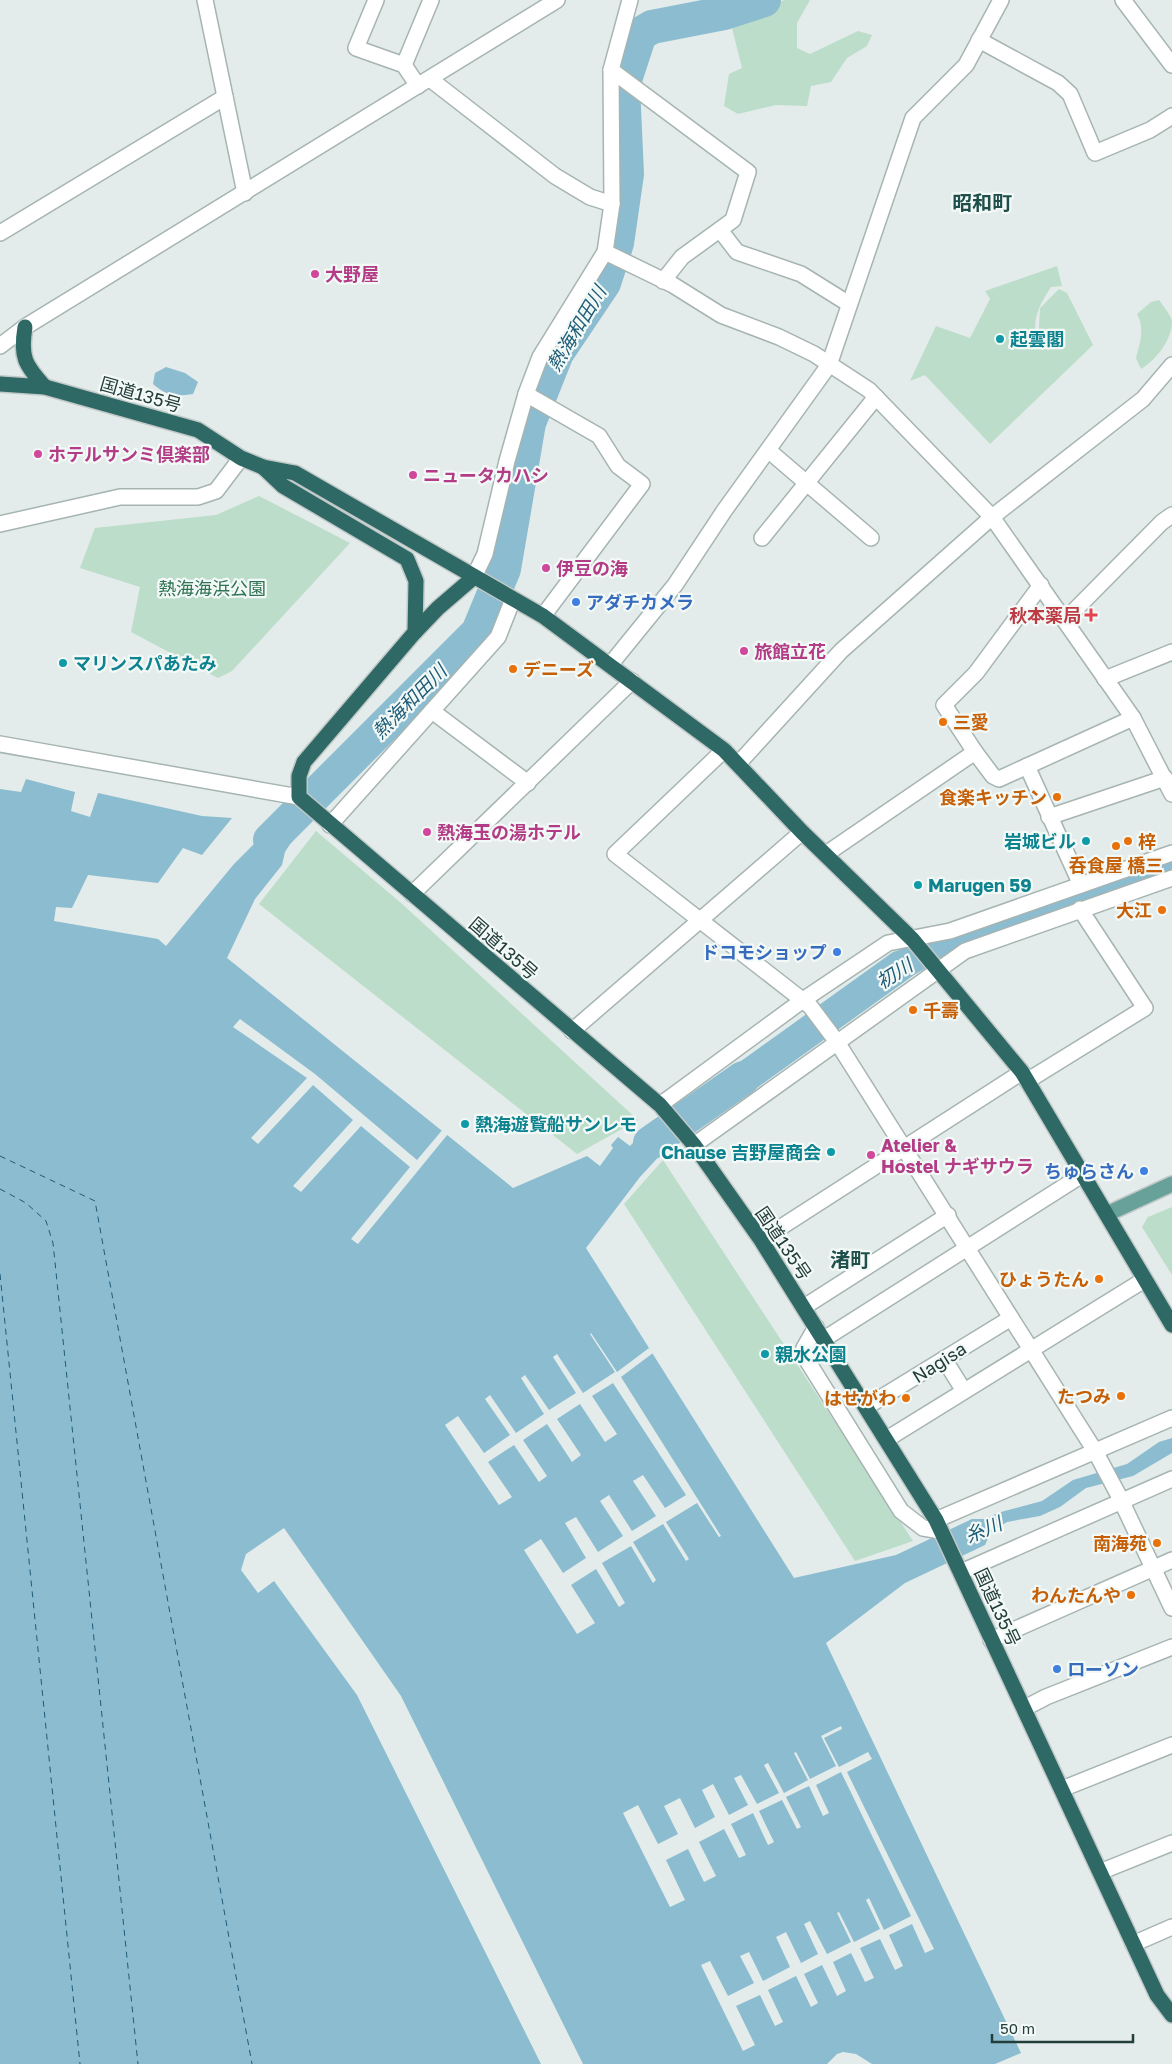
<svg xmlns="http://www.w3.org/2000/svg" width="1172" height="2064" font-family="'Golos Text','Noto Sans JP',sans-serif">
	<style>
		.green { fill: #bcddca }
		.water { fill: #8cbcd0 }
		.pier { fill: #e3ecea }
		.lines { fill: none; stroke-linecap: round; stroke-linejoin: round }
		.river { stroke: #8cbcd0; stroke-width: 34 }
		.ferry { stroke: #1e5c78; stroke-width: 1; stroke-dasharray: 6 5; stroke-linecap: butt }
		.minor-casing { stroke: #a6b4b2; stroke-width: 18 }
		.major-casing { stroke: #c1c9c8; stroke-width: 18 }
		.highway-casing { stroke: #c1c9c8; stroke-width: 18 }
		.minor { stroke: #fff; stroke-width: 15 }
		.major { stroke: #68a19a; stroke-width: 15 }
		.highway { stroke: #2f6965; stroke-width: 15 }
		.hotel-dot { fill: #d1479c; stroke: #f3f9f7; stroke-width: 2 }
		.culture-dot { fill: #0f9aa8; stroke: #f3f9f7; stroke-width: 2 }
		.shop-dot { fill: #3f7fe0; stroke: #f3f9f7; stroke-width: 2 }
		.health-dot { fill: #e0444e; stroke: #f3f9f7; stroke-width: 2 }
		.food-dot { fill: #e8710a; stroke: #f3f9f7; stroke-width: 2 }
		.labels { text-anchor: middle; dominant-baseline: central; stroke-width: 4.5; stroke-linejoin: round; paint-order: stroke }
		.hotel-label { font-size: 18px; font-weight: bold; fill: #b23c85; stroke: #f3f9f7; text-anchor: start }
		.culture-label { font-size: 18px; font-weight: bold; fill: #0d838f; stroke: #f3f9f7; text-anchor: start }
		.street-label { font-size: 18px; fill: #233d3a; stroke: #f3f9f7 }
		.park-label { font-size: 18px; fill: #2e7353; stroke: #f3f9f7 }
		.shop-label { font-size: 18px; font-weight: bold; fill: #366cbe; stroke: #f3f9f7; text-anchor: start }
		.health-label { font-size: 18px; font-weight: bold; fill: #be3a42; stroke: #f3f9f7; text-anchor: end }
		.food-label { font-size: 18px; font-weight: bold; fill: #c56008; stroke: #f3f9f7; text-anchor: end }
		.water-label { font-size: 19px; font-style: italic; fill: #1e5c78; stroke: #f3f9f7 }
		.quarter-label { font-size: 20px; font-weight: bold; fill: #1f4f4a; stroke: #f3f9f7 }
	</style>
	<rect width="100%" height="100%" fill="#e3ecea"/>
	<g class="green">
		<polygon points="784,0 810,0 797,23 797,48 810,54 858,31 872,35 867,46 847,58 831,82 811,86 807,106 776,105 738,114 724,106 729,74 742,68 731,24 755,16"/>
		<path d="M1057,266L1062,286L1051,287C1038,307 1031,321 1038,344L1040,308L1059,289L1067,293L1093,345L990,444L925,375L910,381L936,326L970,338L990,299L985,291Z"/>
		<path d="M1159,300C1163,306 1170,314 1172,321C1172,340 1156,360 1141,369L1136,358C1140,343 1145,329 1137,314L1151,302Z"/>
		<polygon points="259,496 350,543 232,671 218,678 131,632 140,587 80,568 95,528 216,515"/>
		<polygon points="316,831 401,903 638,1120 577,1154 259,904"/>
		<polygon points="663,1160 913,1541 855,1561 624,1204"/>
		<polygon points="1172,1207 1172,1275 1142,1227 1148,1217"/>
	</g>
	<g class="water">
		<path d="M166,367L185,373L198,382L193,394C175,397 167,396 153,384L155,373Z"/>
		<polygon points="26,779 75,792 71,811 90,817 98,793 202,816 232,818 202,855 183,848 158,883 88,875 72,908 56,907 54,921 158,939 166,946 234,864 284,814 301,827 285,852 282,865 255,899 227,958 513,1188 587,1156 600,1166 613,1148 611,1145 618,1137 630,1146 646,1129 664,1151 640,1177 586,1248 794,1578 896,1555 972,1519 986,1519 997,1513 1042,1501 1073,1480 1127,1464 1159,1442 1172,1438 1172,1453 1133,1476 1086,1488 1060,1507 1040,1516 1007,1522 991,1532 985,1545 905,1583 826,1643 1021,2053 995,2064 872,2064 856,2054 843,2052 837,2054 827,2064 0,2064 0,789 21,792"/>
		<polygon points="1172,858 1172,875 964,946 914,975 715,1118 695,1094 893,952"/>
	</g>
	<g class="pier">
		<polygon points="240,1019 315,1074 417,1160 444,1128 448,1134 358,1244 351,1239 410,1167 361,1126 301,1192 293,1186 353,1120 313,1085 258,1144 251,1138 307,1078 233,1027"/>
		<polygon points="591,1333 617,1372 649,1348 653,1353 621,1377 721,1536 719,1537 697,1503 666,1522 689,1559 686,1561 663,1524 633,1542 656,1580 653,1583 631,1546 602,1563 625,1603 619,1607 596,1569 571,1585 595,1623 577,1634 524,1550 541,1539 563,1573 586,1558 565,1523 576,1517 598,1552 623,1536 600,1501 609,1495 632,1531 656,1516 633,1481 643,1475 665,1508 686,1495 613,1383 592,1396 617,1434 605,1442 580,1404 557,1419 581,1455 572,1462 547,1424 523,1440 547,1476 539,1482 514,1445 488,1462 512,1497 499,1505 445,1425 458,1416 484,1453 510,1435 485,1399 490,1395 516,1433 544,1414 521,1378 525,1375 549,1410 576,1393 553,1357 557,1354 583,1393 615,1372 590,1334"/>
		<polygon points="284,1528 401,1696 583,2064 541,2064 357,1695 274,1581 258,1593 241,1570 246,1554"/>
		<polygon points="841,1726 842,1729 824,1738 839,1767 868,1752 872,1759 847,1772 934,1949 925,1953 912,1924 889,1935 903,1966 895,1970 880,1939 860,1948 874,1978 865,1982 851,1953 833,1962 846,1991 837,1996 822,1965 804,1974 818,2003 811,2007 796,1976 768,1990 783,2022 775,2026 760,1995 736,2006 755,2045 743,2051 701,1965 710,1961 728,1996 754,1983 740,1956 749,1952 763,1981 790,1967 776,1937 786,1932 801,1963 818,1954 804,1924 810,1921 827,1954 851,1942 837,1913 839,1912 854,1942 880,1929 866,1900 869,1898 884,1930 911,1916 841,1772 816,1785 829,1813 823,1816 809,1786 786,1797 801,1827 797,1829 782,1800 759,1811 774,1842 768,1845 753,1813 731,1824 746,1855 739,1858 724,1829 699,1842 716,1876 704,1882 688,1849 666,1860 685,1900 670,1907 623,1813 638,1805 658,1844 678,1834 664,1806 680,1798 695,1828 715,1817 702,1790 713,1784 729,1815 748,1805 734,1778 741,1775 757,1804 779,1793 764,1765 768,1763 784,1793 808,1780 794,1753 796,1752 810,1779 836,1766 821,1736"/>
	</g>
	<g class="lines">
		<g class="river">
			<polyline points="270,840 478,632 504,569 529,423 557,353 604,283 617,243 627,174 623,86 640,34 652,27 724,13 764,0"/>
			<polyline points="650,1143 743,1078"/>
		</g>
		<g class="ferry">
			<polyline points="0,1156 95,1201 252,2064"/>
			<polyline points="0,1189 26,1203 46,1221 53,1243 138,2064"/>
			<polyline points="0,1274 80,2064"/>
		</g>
		<defs>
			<g id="minor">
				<polyline points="205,0 245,193"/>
				<polyline points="376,0 356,48 404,65 418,86"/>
				<polyline points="1123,0 1172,65"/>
				<polyline points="979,40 1058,83 1070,94 1095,153 1150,130 1172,116"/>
				<polyline points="404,65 431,0"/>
				<polyline points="611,70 748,172 733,220 682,257 663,281"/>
				<polyline points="430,79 555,176 590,197 612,204 605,252 673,285 721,315 779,337 814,354 869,390 992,517 1133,718 1172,794"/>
				<polyline points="612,204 611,70 630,0"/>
				<polyline points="720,230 737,252 801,274 849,304"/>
				<polyline points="0,233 225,97"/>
				<polyline points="0,346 25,327 557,0"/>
				<polyline points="526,394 599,436 618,466 642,484 543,616"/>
				<polyline points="768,450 871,538"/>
				<polyline points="0,524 120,497 198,497 216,491 241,458"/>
				<polyline points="762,538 876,397"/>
				<polyline points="474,577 485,554 507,461 526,394 540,357 605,252"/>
				<polyline points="1066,619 1162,522 1172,515"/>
				<polyline points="610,665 675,585 724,511 829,365 913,118 966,65 1001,0"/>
				<polyline points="1105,679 1172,652"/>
				<polyline points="432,711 528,783"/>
				<polyline points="0,744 299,797"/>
				<polyline points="724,750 615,854 810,1006 837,1042 1095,1451 1119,1496 1172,1608"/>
				<polyline points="975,752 944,705 976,673 1041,585"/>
				<polyline points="738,764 841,651 992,517 1143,399 1172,365"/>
				<polyline points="1027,766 1081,885"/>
				<polyline points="1049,817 1165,778"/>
				<polyline points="330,825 498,637 513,599"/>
				<polyline points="826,854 975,752 993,776 999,779 1133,718"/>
				<polyline points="412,894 632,681"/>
				<polyline points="572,1031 802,832"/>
				<polyline points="1027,1081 1145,1008 1080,909"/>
				<polyline points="660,1105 803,1000 888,943 950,931 1172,853"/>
				<polyline points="694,1145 965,951 1172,878"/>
				<polyline points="761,1240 1022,1072"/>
				<polyline points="804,1307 948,1215"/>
				<polyline points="816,1327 804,1348 805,1357 901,1511 923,1528 941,1531"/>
				<polyline points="824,1339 1082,1175"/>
				<polyline points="944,1359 964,1391"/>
				<polyline points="866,1407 1011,1318"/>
				<polyline points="887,1439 1144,1280"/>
				<polyline points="936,1520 1172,1418"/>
				<polyline points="961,1572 1172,1479"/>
				<polyline points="991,1640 1172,1560"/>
				<polyline points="1025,1708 1046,1697 1172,1647"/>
				<polyline points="1062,1789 1172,1745"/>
				<polyline points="1100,1872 1172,1843"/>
				<polyline points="1133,1944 1172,1927"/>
			</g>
			<polyline id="major" points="1107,1214 1172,1184"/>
			<g id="highway">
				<path d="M25,327C20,357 25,365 45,387"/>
				<polyline points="0,384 45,387 198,430 241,458 263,467 295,473 543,616 724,750 802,832 913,940 1022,1072 1172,1325"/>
				<polyline points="263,467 283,486 407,559 416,581 415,632 304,762 299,776 299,797 660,1105 694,1145 761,1240 936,1520 1157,1995 1172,2015"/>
				<polyline points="415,632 438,608 474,577"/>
			</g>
		</defs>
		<use href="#minor" class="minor-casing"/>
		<use href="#major" class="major-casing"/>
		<use href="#highway" class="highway-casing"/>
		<use href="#minor" class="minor"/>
		<use href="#major" class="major"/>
		<use href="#highway" class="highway"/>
	</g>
	<g class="hotel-dot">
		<circle cx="315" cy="274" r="5"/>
		<circle cx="38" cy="454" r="5"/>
		<circle cx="413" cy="475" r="5"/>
		<circle cx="546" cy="568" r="5"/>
		<circle cx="744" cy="651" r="5"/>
		<circle cx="427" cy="832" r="5"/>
		<circle cx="871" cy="1155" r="5"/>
	</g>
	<g class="culture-dot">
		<circle cx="1000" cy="339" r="5"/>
		<circle cx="63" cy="663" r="5"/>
		<circle cx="1086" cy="841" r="5"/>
		<circle cx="918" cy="885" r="5"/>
		<circle cx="465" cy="1124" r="5"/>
		<circle cx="831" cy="1152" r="5"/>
		<circle cx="765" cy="1354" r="5"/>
	</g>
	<g class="shop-dot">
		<circle cx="576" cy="602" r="5"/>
		<circle cx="837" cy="952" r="5"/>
		<circle cx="1144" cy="1171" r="5"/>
		<circle cx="1057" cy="1669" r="5"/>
	</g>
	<path class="health-dot" d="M1088.5 607.5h5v5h5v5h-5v5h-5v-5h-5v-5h5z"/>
	<g class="food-dot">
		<circle cx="513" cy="669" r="5"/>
		<circle cx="943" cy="722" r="5"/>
		<circle cx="1057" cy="797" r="5"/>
		<circle cx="1128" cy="841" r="5"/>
		<circle cx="1116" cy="846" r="5"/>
		<circle cx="1162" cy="910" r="5"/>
		<circle cx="913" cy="1010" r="5"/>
		<circle cx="1099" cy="1279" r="5"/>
		<circle cx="1121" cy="1396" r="5"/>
		<circle cx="906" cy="1398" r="5"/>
		<circle cx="1157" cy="1543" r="5"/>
		<circle cx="1131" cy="1595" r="5"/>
	</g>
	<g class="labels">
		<g class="hotel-label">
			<text x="325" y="274">大野屋</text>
			<text x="48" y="454">ホテルサンミ倶楽部</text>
			<text x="423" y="475">ニュータカハシ</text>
			<text x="556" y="568">伊豆の海</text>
			<text x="754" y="651">旅館立花</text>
			<text x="437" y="832">熱海玉の湯ホテル</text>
			<text x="881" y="1145">Atelier &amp;<tspan x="881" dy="21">Hostel ナギサウラ</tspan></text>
		</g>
		<g class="culture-label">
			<text x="1010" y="339">起雲閣</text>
			<text x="73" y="663">マリンスパあたみ</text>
			<text x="1076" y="841" text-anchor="end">岩城ビル</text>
			<text x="928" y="885">Marugen 59</text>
			<text x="475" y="1124">熱海遊覧船サンレモ</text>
			<text x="821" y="1152" text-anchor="end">Chause 吉野屋商会</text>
			<text x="775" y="1354">親水公園</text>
		</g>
		<g class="street-label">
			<text transform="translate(141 394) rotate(16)">国道135号</text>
			<text transform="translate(504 948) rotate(41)">国道135号</text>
			<text transform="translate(784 1243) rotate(56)">国道135号</text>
			<text transform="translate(939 1362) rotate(-32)">Nagisa</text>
			<text transform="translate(998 1607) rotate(65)">国道135号</text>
		</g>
		<g class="park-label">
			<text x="212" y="588">熱海海浜公園</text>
		</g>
		<g class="shop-label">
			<text x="586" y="602">アダチカメラ</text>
			<text x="827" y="952" text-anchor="end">ドコモショップ</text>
			<text x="1134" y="1171" text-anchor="end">ちゅらさん</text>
			<text x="1067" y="1669">ローソン</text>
		</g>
		<g class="health-label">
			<text x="1081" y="615">秋本薬局</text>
		</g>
		<g class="food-label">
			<text x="523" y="669" text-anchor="start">デニーズ</text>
			<text x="953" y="722" text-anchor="start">三愛</text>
			<text x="1047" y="797">食楽キッチン</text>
			<text x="1138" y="841" text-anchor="start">梓</text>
			<text x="1116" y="865" text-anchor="middle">呑食屋 橋三</text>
			<text x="1152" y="910">大江</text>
			<text x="923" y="1010" text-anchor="start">千壽</text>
			<text x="1089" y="1279">ひょうたん</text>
			<text x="1111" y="1396">たつみ</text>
			<text x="896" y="1398">はせがわ</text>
			<text x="1147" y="1543">南海苑</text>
			<text x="1121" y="1595">わんたんや</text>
		</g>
		<g class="water-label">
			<text transform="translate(576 328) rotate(-59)">熱海和田川</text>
			<text transform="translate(409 701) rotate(-45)">熱海和田川</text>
			<text transform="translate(894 973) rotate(-32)">初川</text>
			<text transform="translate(983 1529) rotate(-23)">糸川</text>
		</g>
		<g class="quarter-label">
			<text x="982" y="202">昭和町</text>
			<text x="850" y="1259">渚町</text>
		</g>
	</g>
	<path d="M992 2034v8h141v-8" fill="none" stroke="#233d3a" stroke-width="2.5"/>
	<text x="1000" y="2034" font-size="15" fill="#233d3a" stroke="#f3f9f7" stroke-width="4" paint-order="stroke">50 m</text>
</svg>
